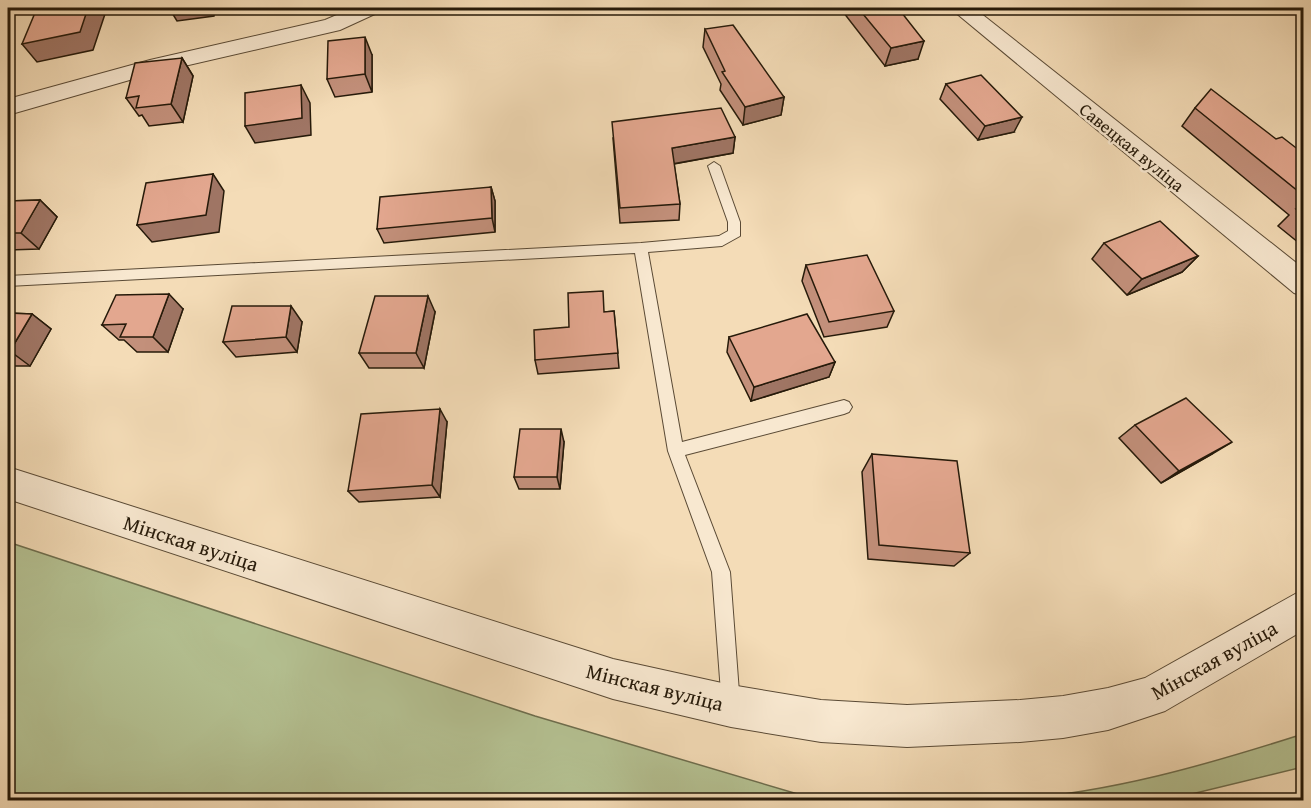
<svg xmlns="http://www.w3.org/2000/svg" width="1311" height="808" font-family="'Gentium Book Plus',serif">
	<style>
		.green { fill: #b5c293; stroke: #6e6e4e; stroke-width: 1.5 }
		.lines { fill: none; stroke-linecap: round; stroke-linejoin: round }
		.service-casing { stroke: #5a4a35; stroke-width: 2 }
		.minor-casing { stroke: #5a4a35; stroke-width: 2 }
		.tertiary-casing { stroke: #5a4a35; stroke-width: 2 }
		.service { fill: #f8e8d0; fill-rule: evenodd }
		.minor { fill: #f8e8d0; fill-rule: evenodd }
		.tertiary { fill: #f8e8d0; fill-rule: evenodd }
		.wall { fill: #c3907b; stroke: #261a0a; stroke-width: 1.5 }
		.shaded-wall { fill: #9f7564; stroke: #261a0a; stroke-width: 1.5 }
		.building { fill: #e3a78f; stroke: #261a0a; stroke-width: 1.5 }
		.labels { text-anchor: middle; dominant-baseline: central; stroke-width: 5; stroke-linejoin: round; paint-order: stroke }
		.far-street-label { font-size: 18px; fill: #261a0a; stroke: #f8e8d0 }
		.street-label { font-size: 21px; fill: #261a0a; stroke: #f8e8d0 }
	</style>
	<rect width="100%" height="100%" fill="#f4dcb7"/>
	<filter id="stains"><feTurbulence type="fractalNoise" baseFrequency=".00333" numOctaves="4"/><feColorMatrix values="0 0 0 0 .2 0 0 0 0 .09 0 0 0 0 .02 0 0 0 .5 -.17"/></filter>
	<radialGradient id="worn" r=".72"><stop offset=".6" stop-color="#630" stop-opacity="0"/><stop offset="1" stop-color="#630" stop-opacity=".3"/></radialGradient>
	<g class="green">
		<polygon points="8,542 535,716 801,795 886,800 8,800"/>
		<path d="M1303,734V767L1167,800H1007C1110,793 1206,765 1303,734Z"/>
	</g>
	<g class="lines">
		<defs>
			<polygon id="service" points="714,162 720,166 740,222 740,236 722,246 648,252 682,442 844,400 849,402 852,407 849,412 844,414 685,455 730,572 740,706 738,713 731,715 724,713 722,706 712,572 668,451 635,253 8,286 8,276 641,243 719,236 728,231 728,222 708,166"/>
			<g id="minor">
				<polygon points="353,8 380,8 377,13 340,30 154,73 8,115 8,99 150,60 325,20"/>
				<polygon points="950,8 974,8 1304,269 1304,296 1294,293"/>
			</g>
			<polygon id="tertiary" points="8,467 613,659 731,685 821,700 907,705 1020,700 1063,696 1108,688 1145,678 1304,589 1304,630 1165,711 1108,730 1063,738 1020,742 907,747 821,742 731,727 613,699 8,499"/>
		</defs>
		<use href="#service" class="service-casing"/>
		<use href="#minor" class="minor-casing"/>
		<use href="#tertiary" class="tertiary-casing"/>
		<use href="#service" class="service"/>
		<use href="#minor" class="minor"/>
		<use href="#tertiary" class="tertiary"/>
	</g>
	<g class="wall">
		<polygon points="840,8 898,8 918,59 885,66"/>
		<polygon points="1298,8 1304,8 1304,12"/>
		<polygon points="705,29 784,97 781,115 743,125 720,90 721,84 703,47"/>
		<polygon points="372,55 372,92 335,97 327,79"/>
		<polygon points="182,58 193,76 183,122 149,126 142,115 139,116 126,98"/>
		<polygon points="946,84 1014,132 978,140 940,99"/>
		<polygon points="1195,108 1276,139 1304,154 1304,247 1278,226 1289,215 1182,126"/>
		<polygon points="735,137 733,153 674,164 680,204 679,220 620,223 613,138"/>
		<polygon points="491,187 495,201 495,232 384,243 377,229"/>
		<polygon points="40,200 57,217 39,249 8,250 8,201"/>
		<polygon points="1104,243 1198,256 1182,272 1127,295 1092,259"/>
		<polygon points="806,265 894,311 887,327 824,337 802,281"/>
		<polygon points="183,309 168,352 137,352 124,340 119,340 102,325"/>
		<polygon points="614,311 619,368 538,374 535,360 569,327 605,312"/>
		<polygon points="435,312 424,368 369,368 359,353"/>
		<polygon points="8,313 32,314 51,329 30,366 8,366"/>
		<polygon points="302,322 297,352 236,357 223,342"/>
		<polygon points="729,337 835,362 829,377 751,401 727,352"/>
		<polygon points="447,422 440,497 359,502 348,491"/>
		<polygon points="1135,425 1212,454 1161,483 1119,438"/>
		<polygon points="564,442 560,489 519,489 514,477"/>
		<polygon points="872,454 970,553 954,566 868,559 862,472"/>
	</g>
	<g class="shaded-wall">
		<polygon points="88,8 107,8 93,50 37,62 22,44"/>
		<polygon points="169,8 215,8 214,16 177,21"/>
		<polygon points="365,37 372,55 372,92 365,74"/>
		<polygon points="924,41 918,59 885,66 891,48"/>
		<polygon points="182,58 193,76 183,122 171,104"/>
		<polygon points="301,85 310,103 311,135 255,143 245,126"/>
		<polygon points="784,97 781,115 743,125 745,107"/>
		<polygon points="1022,117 1014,132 978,140 985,126"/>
		<polygon points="735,137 733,153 672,164 672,148"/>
		<polygon points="213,174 224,191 219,232 152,242 137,225"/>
		<polygon points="491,187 495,201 495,232 492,218"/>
		<polygon points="40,200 57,217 39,249 21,233"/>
		<polygon points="1198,256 1182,272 1127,295 1142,279"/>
		<polygon points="169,294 183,309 168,352 153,337"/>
		<polygon points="428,296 435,312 424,368 416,353"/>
		<polygon points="291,306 302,322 297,352 286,337"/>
		<polygon points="32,314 51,329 30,366 10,351"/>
		<polygon points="835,362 829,377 751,401 754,387"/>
		<polygon points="440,409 447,422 440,497 432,485"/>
		<polygon points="561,429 564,442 560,489 557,477"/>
		<polygon points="1232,442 1212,454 1161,483 1179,471"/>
	</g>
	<g class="building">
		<polygon points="37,8 88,8 80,32 22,44"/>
		<polygon points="858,8 898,8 924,41 891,48"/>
		<polygon points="733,25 784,97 745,107 722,72 725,71 705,29"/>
		<polygon points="365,37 365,74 327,79 328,41"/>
		<polygon points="182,58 171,104 136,108 139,96 126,98 135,63"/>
		<polygon points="981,75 1022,117 985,126 946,84"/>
		<polygon points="301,85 302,118 245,126 245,93"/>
		<polygon points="1211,89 1276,139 1282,137 1304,154 1304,196 1195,108"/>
		<polygon points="721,108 735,137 672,148 680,204 620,208 612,122"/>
		<polygon points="213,174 206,215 137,225 146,183"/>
		<polygon points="491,187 492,218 377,229 380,197"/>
		<polygon points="40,200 21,233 8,233 8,201"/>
		<polygon points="1304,206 1304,215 1296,209"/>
		<polygon points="1160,221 1198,256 1142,279 1104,243"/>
		<polygon points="867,255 894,311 829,322 806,265"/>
		<polygon points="603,291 604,312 614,311 618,353 535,360 534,330 569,327 568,293"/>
		<polygon points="169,294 153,337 120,337 126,324 102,325 116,295"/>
		<polygon points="375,296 428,296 416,353 359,353"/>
		<polygon points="232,306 291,306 286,337 223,342"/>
		<polygon points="8,313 32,314 10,351 8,351"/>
		<polygon points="807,314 835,362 754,387 729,337"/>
		<polygon points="1186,398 1232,442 1179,471 1135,425"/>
		<polygon points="440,409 432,485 348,491 361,414"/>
		<polygon points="520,429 561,429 557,477 514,477"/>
		<polygon points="872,454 957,461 970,553 879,545"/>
	</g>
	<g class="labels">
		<g class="far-street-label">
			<text transform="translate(1132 147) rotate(39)">Савецкая вуліца</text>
		</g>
		<g class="street-label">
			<text transform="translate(191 543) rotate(18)">Мінская вуліца</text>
			<text transform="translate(1214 660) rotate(-29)">Мінская вуліца</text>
			<text transform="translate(655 687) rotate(14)">Мінская вуліца</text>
		</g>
	</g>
	<rect width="1311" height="808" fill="none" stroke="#f4dcb7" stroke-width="30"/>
	<rect x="9" y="9" width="1293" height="790" fill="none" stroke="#261a0a" stroke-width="3"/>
	<rect x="15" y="15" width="1281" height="778" fill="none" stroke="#261a0a" stroke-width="1.5"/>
	<rect width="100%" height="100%" filter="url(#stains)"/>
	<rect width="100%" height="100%" fill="url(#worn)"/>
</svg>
